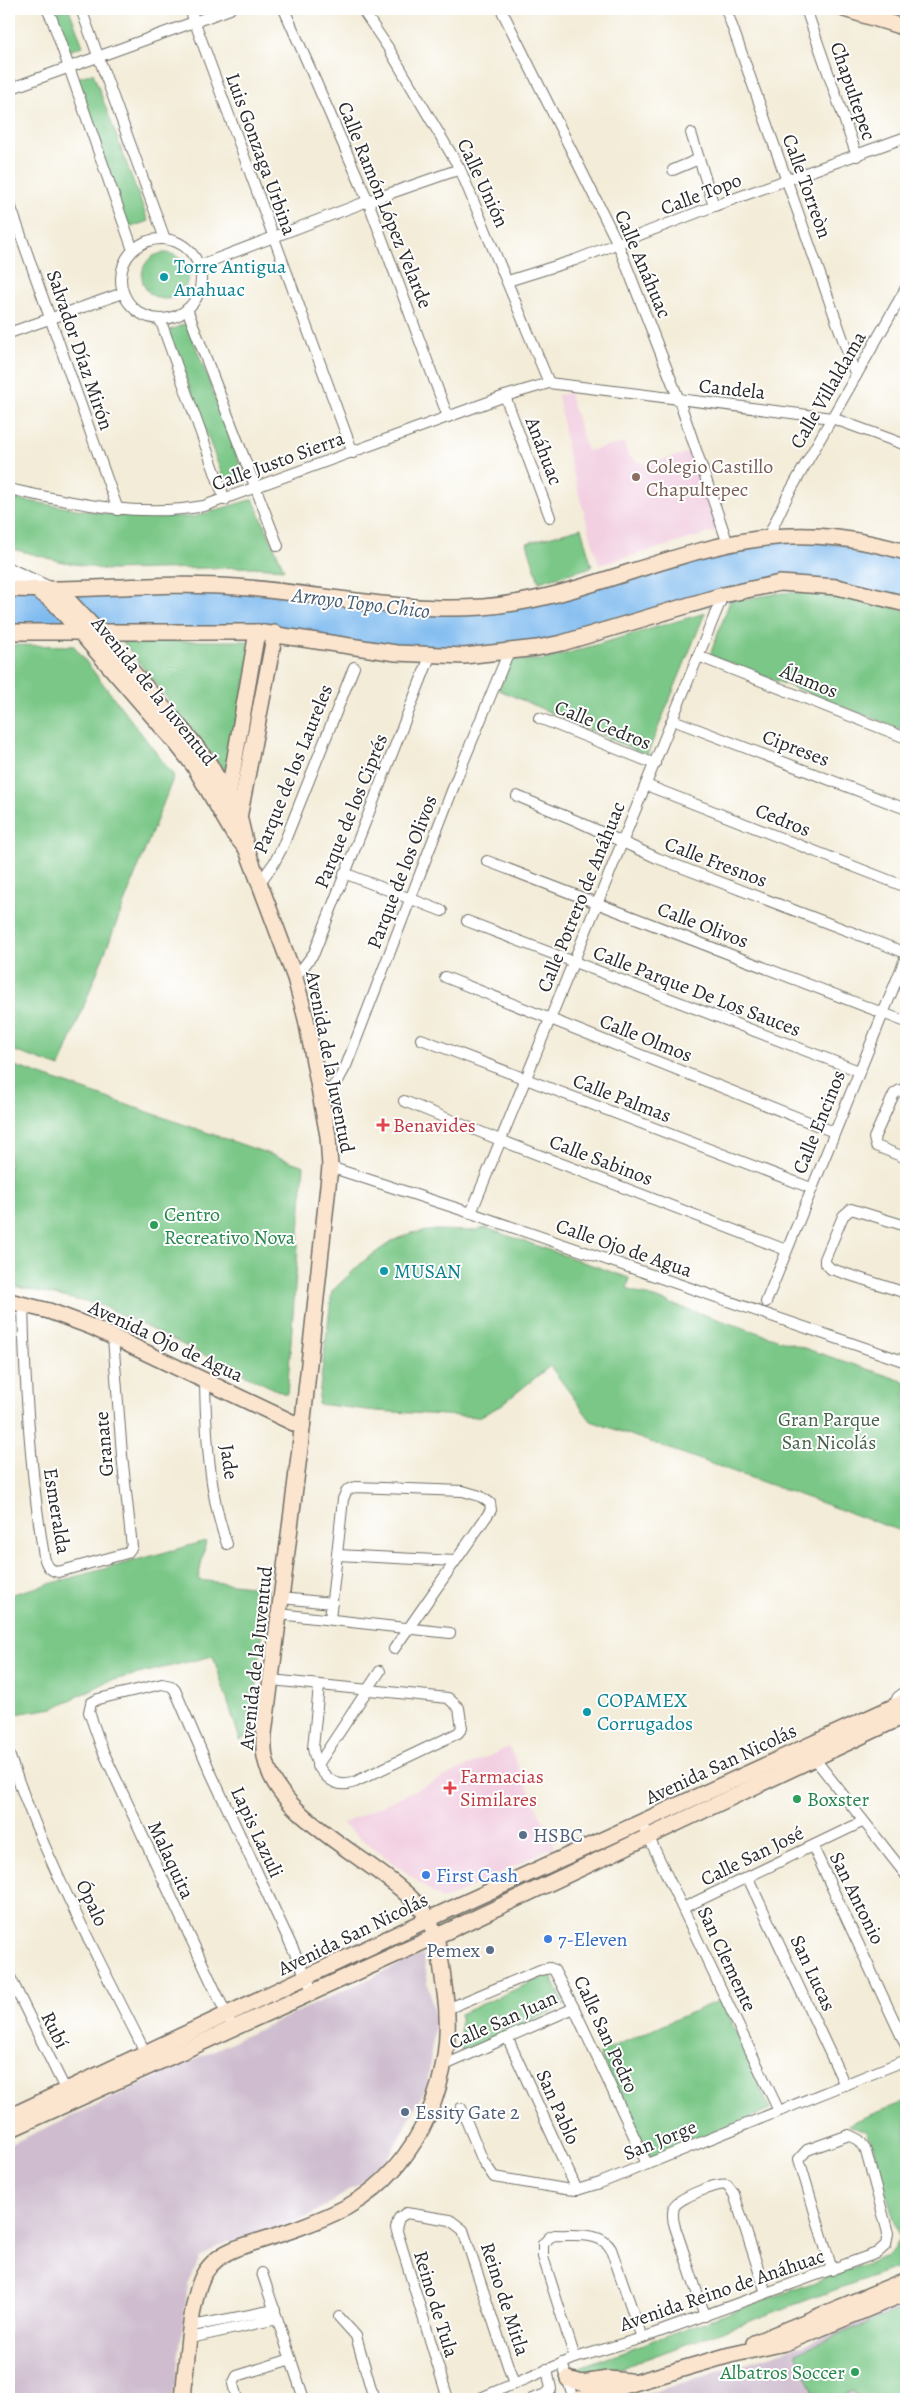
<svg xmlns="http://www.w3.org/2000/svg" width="915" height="2408" font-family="Alegreya,serif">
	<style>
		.built { fill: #f2cfe1 }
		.industrial { fill: #cfbdcf }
		.green { fill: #7ac787; stroke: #527959 }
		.water { fill: #7cb9ef; stroke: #54728d }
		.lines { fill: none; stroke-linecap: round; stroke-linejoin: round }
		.street-casing { stroke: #716f68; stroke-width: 12 }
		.secondary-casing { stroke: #716f68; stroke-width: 18 }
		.street { stroke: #fff; stroke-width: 10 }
		.secondary { stroke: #fce5cf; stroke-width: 15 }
		.culture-dot { fill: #0f9aa8; stroke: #fff; stroke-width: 2 }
		.education-dot { fill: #8d6e63; stroke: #fff; stroke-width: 2 }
		.health-dot { fill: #e0444e; stroke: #fff; stroke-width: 2 }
		.leisure-dot { fill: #2e9e5b; stroke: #fff; stroke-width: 2 }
		.service-dot { fill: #5c6f8a; stroke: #fff; stroke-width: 2 }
		.shop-dot { fill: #3f7fe0; stroke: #fff; stroke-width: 2 }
		.labels { text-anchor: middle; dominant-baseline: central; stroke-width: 4; stroke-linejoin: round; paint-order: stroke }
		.street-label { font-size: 20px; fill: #2b2b2b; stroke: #fff }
		.culture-label { font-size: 20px; fill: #0d838f; stroke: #fff; text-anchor: start }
		.education-label { font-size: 20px; fill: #785e54; stroke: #fff; text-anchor: start }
		.health-label { font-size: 20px; fill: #be3a42; stroke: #fff; text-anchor: start }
		.leisure-label { font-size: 20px; fill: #27864d; stroke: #fff; text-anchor: start }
		.park-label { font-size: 20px; fill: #47624b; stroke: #fff }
		.service-label { font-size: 20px; fill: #4e5e75; stroke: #fff; text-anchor: start }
		.shop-label { font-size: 20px; fill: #366cbe; stroke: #fff; text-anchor: start }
		.water-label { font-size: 21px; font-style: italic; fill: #475d70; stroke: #fff }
	</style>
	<rect width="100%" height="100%" fill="#fff"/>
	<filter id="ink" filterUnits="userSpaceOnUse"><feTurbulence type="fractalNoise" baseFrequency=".02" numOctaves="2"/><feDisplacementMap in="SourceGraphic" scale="10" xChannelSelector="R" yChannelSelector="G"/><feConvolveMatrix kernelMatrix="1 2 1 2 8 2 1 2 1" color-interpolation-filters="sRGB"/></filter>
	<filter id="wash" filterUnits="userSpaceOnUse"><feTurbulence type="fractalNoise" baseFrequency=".0096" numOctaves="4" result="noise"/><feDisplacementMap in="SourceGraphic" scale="20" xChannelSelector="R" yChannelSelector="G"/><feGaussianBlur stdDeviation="1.12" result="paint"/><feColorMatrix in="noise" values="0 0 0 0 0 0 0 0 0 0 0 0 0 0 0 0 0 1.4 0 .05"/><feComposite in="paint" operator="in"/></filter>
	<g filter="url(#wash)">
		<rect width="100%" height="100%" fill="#f3ecd8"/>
		<g class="built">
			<polygon points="569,393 587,451 624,443 628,456 646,465 690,452 717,531 599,565 569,459 558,395"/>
			<polygon points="509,1747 555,1846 468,1889 445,1899 440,1898 342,1824"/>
		</g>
		<g class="industrial">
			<polygon points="423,1954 435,2022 427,2086 387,2160 370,2177 308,2217 220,2245 200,2258 188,2285 173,2399 9,2399 9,2145"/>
			<polygon points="906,2303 906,2399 631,2399 806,2344"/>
		</g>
		<g class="green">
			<polygon points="55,9 69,9 83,46 69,51"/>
			<polygon points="93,73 148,221 126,229 74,79"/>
			<circle cx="165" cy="276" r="23"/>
			<polygon points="187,323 243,473 224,480 168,331"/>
			<polygon points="9,498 120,516 193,517 253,499 284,569 253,567 107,570 59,561 9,548"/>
			<polygon points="581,528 592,567 539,582 527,543"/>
			<polygon points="826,591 906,611 906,731 710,655 730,601 782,593"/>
			<polygon points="705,613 647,755 499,690 510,660 544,660"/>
			<polygon points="122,641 253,641 229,777"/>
			<polygon points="9,645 74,646 174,776 60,1067 9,1049"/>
			<polygon points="9,1064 304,1166 287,1395 103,1306 9,1285"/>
			<polygon points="486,1228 629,1278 627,1289 906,1382 906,1533 591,1421 550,1366 500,1406 479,1417 376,1411 318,1404 332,1291 365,1260 392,1241 411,1233 437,1230 471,1231"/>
			<polygon points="206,1541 198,1580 268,1588 251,1734 240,1740 213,1656 109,1681 54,1708 9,1715 9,1595"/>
			<polygon points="550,1974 565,2005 461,2054 460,2014"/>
			<polygon points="722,1999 770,2110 650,2159 599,2053"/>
			<polygon points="906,2101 906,2264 621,2368 584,2377 576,2373 574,2369 887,2256 896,2248 899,2237 872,2143 865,2131 848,2124"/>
			<polygon points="906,2307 906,2399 858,2399 854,2391 835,2399 817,2399 796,2353"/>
		</g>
		<polygon class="water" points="768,537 906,552 906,604 798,583 599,632 464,656 275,633 9,632 9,589 116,586 486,606"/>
	</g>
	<g filter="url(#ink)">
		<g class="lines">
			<defs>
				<g id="street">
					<polyline points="47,9 52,19 133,250"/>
					<polyline points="81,9 165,239"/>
					<polyline points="190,9 353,453"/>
					<polyline points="284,9 368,201 448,417"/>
					<polyline points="362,9 389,49 460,169 549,383"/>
					<polyline points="501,9 618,244 679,400 728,544"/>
					<polyline points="726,9 856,376"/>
					<polyline points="806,9 857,156"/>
					<polyline points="9,89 230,9"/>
					<polyline points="691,133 714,206"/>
					<polyline points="673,170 699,159"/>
					<polyline points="9,202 118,510"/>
					<circle cx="161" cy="279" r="40"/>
					<polyline points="198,266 368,201 460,169"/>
					<polyline points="508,281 575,260 714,206 906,137"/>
					<polyline points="187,309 278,546"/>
					<polyline points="160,319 225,500"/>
					<polyline points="9,333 123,293"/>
					<polyline points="505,396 550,517"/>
					<path d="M9,489C74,503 138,518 204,506L505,396L549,383L832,418L906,445"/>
					<polyline points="768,537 788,495 906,288"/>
					<polyline points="9,568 50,587"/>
					<polyline points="9,579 29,586"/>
					<polyline points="698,656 906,738"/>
					<polyline points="539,718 655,764"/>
					<polyline points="673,720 906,809"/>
					<polyline points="646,785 906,887"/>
					<polyline points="517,796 577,821 657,858 906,953"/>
					<polyline points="487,861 906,1022"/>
					<polyline points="344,873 442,911"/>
					<polyline points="261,881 274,863 282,848 354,667"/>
					<polyline points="467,921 859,1071"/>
					<polyline points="445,977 834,1132"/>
					<polyline points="295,978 314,953 431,654"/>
					<polyline points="421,1039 811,1188"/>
					<polyline points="906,1091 900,1090 894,1094 874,1138 876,1146 906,1158"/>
					<polyline points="321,1101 339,1079 346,1066 460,770 509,651"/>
					<polyline points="404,1101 500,1140 786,1250"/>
					<polyline points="330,1167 471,1213 906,1362"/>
					<polyline points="471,1213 723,595"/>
					<polyline points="906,1226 851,1209 843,1216 825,1259 825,1263 831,1269 906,1293"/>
					<polyline points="766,1302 906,957"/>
					<path d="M23,1305C25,1389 30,1473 44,1556C46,1565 49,1570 58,1572L127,1553L132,1547L122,1455L113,1338"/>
					<path d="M205,1383C206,1433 209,1496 227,1544"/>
					<polyline points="337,1555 455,1561"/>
					<polyline points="281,1598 332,1603"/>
					<polyline points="279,1614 450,1633"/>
					<polyline points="330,1619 343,1499 347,1490 355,1487 463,1491 480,1496 490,1503 491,1510 394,1649"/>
					<path d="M271,1680L448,1698L459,1708L462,1728L458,1733L355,1782C332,1791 316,1770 313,1748L319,1686"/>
					<polyline points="894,1705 898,1697 906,1691"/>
					<path d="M9,1754C44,1859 99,1959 148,2058"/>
					<polyline points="811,1754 906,1875"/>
					<polyline points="317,1766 380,1671"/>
					<polyline points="642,1823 779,2111"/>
					<polyline points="813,1847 906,2046"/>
					<polyline points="748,1878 845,2085"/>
					<polyline points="683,1908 862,1822"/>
					<polyline points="9,1975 68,2095"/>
					<polyline points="447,2009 540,1970 550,1968 554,1970 574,2008 647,2164"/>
					<polyline points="229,2020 102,1749 89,1712 91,1703 98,1699 162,1684 171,1686 175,1690 210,1771 313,1992"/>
					<polyline points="508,2039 577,2190"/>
					<polyline points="445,2065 574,2008"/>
					<polyline points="461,2108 483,2161 494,2177 565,2189 577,2190 600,2183 906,2060"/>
					<polyline points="262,2273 304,2399"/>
					<path d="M705,2316L675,2227C673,2221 672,2214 674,2207C678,2198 718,2182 727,2185L734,2194L766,2293"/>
					<polyline points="339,2317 356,2336 374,2399"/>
					<polyline points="192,2326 275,2310"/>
					<polyline points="190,2338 277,2319"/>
					<path d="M575,2358L543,2257V2244L550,2237L555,2235C574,2236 601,2231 611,2249L642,2338"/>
					<polyline points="562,2363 574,2399"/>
					<polyline points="237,2399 233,2384 237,2376 291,2359"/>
					<polyline points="448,2399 396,2228 399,2218 406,2213 450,2220 463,2230 514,2384"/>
					<polyline points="478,2399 575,2358 642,2338 877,2253 886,2245 888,2233 865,2148 859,2140 849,2135 807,2150 799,2159 832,2270"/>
					<polyline points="532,2399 546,2394 551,2389 547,2369"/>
				</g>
				<g id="secondary">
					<polyline points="844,9 906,28"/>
					<path d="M9,589C85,592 161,581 237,587C319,593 400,613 483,607C581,599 669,549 766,538C815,532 859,539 906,552"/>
					<path d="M53,589L65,597L100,634L191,740L210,765L240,820L247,850L295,978L306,1019L328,1136L330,1167L300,1448L264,1734C264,1743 263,1752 266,1761C280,1823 382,1861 422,1910C440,1932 441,1966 445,1993C457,2074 421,2166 347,2207C312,2225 274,2236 237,2248C223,2253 212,2261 204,2274C190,2298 186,2369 183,2399"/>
					<polyline points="37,590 54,602 176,743 194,766 233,833 245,847"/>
					<polyline points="9,632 257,632 396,653 464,656 537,648 562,643 723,595 780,583 837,587 906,604"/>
					<polyline points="228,797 257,632"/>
					<polyline points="238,823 275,633"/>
					<polyline points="9,1301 49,1311 92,1327 302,1427"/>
					<polyline points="9,2117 429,1919 906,1701"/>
					<polyline points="9,2130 452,1929 906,1715"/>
					<polyline points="754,2343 906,2280"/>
					<polyline points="568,2379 582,2383 608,2379 629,2381"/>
					<polyline points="579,2399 730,2355 785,2343 906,2293"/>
				</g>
			</defs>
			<use href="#street" class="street-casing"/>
			<use href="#secondary" class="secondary-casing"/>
			<use href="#street" class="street"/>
			<use href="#secondary" class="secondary"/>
		</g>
	</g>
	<g class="culture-dot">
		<circle cx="164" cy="277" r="5"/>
		<circle cx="384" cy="1271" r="5"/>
		<circle cx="587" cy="1712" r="5"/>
	</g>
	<circle class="education-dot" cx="636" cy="477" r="5"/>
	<g class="health-dot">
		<path d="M380.5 1117.5h5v5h5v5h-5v5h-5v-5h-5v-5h5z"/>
		<path d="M447.5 1780.5h5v5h5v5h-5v5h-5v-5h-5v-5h5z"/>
	</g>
	<g class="leisure-dot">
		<circle cx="154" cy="1225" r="5"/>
		<circle cx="797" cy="1799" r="5"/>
		<circle cx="855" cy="2372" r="5"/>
	</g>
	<g class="service-dot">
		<circle cx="523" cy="1835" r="5"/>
		<circle cx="490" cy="1950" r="5"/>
		<circle cx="405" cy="2112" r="5"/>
	</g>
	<g class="shop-dot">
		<circle cx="426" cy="1875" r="5"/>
		<circle cx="548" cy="1939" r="5"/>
	</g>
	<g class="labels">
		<g class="street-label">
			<text transform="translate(853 91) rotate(71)">Chapultepec</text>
			<text transform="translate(261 154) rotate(70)">Luis Gonzaga Urbina</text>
			<text transform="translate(483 183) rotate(65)">Calle Unión</text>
			<text transform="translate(807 186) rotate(70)">Calle Torreòn</text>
			<text transform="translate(701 194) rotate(-21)">Calle Topo</text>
			<text transform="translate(385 205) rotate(68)">Calle Ramón López Velarde</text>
			<text transform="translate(643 264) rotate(67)">Calle Anáhuac</text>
			<text transform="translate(80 350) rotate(71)">Salvador Díaz Mirón</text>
			<text transform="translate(732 389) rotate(6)">Candela</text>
			<text transform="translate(828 390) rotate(-60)">Calle Villaldama</text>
			<text transform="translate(544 451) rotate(69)">Anáhuac</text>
			<text transform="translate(278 461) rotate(-20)">Calle Justo Sierra</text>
			<text transform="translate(809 681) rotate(22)">Álamos</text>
			<text transform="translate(154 691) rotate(51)">Avenida de la Juventud</text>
			<text transform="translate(603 725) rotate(22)">Calle Cedros</text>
			<text transform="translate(796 748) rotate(21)">Cipreses</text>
			<text transform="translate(293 769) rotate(-68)">Parque de los Laureles</text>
			<text transform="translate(351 811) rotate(-68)">Parque de los Ciprés</text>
			<text transform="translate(783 820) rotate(22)">Cedros</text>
			<text transform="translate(716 862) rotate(21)">Calle Fresnos</text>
			<text transform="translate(402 872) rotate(-69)">Parque de los Olivos</text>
			<text transform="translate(581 897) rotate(-68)">Calle Potrero de Anáhuac</text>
			<text transform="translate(703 925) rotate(21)">Calle Olivos</text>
			<text transform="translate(697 991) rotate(21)">Calle Parque De Los Sauces</text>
			<text transform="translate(646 1038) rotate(22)">Calle Olmos</text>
			<text transform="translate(330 1062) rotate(79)">Avenida de la Juventud</text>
			<text transform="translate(622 1098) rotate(21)">Calle Palmas</text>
			<text transform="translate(819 1122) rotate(-68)">Calle Encinos</text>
			<text transform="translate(601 1160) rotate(21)">Calle Sabinos</text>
			<text transform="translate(624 1248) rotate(19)">Calle Ojo de Agua</text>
			<text transform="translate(166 1341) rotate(25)">Avenida Ojo de Agua</text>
			<text transform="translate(104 1444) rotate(-95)">Granate</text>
			<text transform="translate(229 1462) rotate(82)">Jade</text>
			<text transform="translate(57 1511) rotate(81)">Esmeralda</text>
			<text transform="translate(256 1658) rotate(-84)">Avenida de la Juventud</text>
			<text transform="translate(721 1764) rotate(-25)">Avenida San Nicolás</text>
			<text transform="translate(257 1832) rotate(65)">Lapis Lazuli</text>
			<text transform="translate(752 1856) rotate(-26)">Calle San José</text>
			<text transform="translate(171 1860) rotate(65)">Malaquita</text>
			<text transform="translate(857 1898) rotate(64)">San Antonio</text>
			<text transform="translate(92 1903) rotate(65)">Ópalo</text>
			<text transform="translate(353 1934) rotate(-26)">Avenida San Nicolás</text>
			<text transform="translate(727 1959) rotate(65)">San Clemente</text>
			<text transform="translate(813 1973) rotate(65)">San Lucas</text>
			<text transform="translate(503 2020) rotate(-24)">Calle San Juan</text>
			<text transform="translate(55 2030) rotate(64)">Rubí</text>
			<text transform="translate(606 2034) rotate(65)">Calle San Pedro</text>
			<text transform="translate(558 2107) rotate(66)">San Pablo</text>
			<text transform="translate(660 2140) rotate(-22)">San Jorge</text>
			<text transform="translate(722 2290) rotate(-19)">Avenida Reino de Anáhuac</text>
			<text transform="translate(505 2299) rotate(72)">Reino de Mitla</text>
			<text transform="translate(436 2304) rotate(73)">Reino de Tula</text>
		</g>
		<g class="culture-label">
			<text x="174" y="266">Torre Antigua<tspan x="174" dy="23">Anahuac</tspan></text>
			<text x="394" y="1271">MUSAN</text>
			<text x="597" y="1700">COPAMEX<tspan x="597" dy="23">Corrugados</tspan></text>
		</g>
		<g class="education-label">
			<text x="646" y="466">Colegio Castillo<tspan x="646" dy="23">Chapultepec</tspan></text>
		</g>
		<g class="health-label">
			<text x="393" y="1125">Benavides</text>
			<text x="460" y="1776">Farmacias<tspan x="460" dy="23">Similares</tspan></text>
		</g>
		<g class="leisure-label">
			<text x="164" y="1214">Centro<tspan x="164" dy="23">Recreativo Nova</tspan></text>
			<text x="807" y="1799">Boxster</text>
			<text x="845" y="2372" text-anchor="end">Albatros Soccer</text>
		</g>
		<g class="park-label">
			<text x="829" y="1419">Gran Parque<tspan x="829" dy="23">San Nicolás</tspan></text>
		</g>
		<g class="service-label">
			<text x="533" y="1835">HSBC</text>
			<text x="480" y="1950" text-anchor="end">Pemex</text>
			<text x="415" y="2112">Essity Gate 2</text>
		</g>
		<g class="shop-label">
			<text x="436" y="1875">First Cash</text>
			<text x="558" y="1939">7-Eleven</text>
		</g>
		<g class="water-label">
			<text transform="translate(361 603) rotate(7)">Arroyo Topo Chico</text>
		</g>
	</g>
	<rect width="915" height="2408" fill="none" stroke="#fff" stroke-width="30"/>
</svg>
